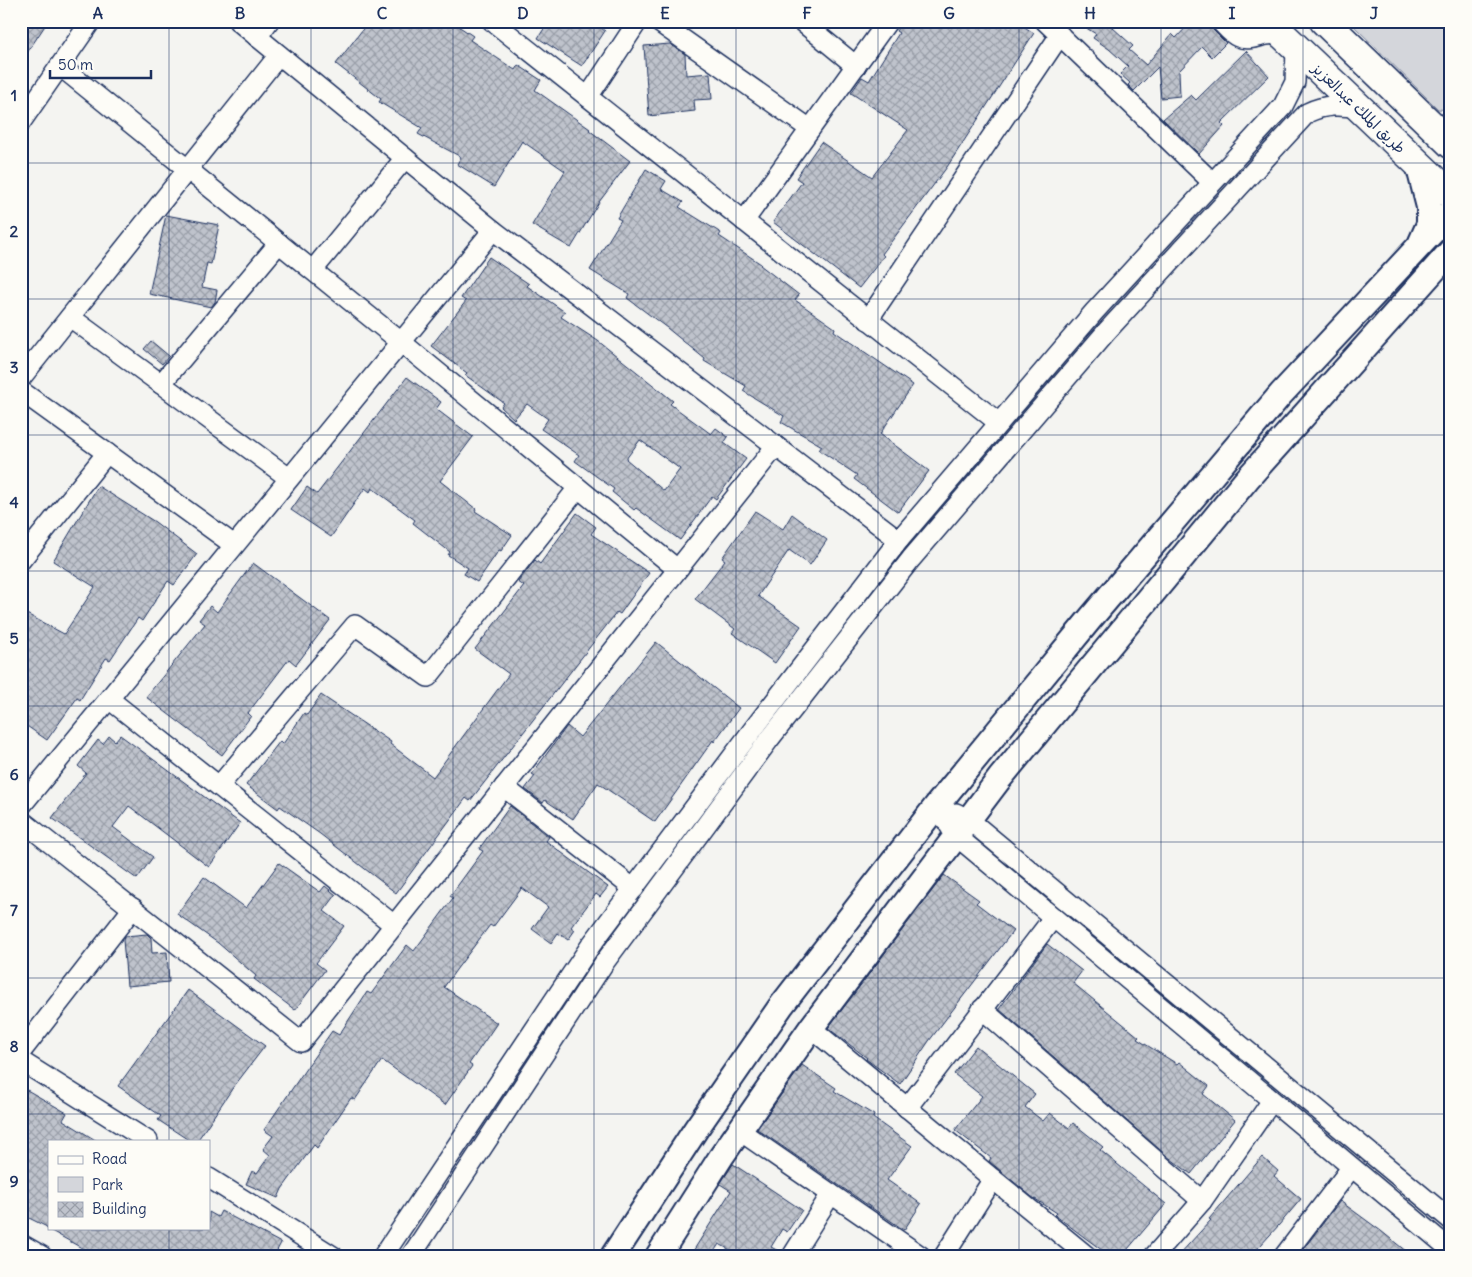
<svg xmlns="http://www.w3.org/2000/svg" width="1472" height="1277" font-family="Delius,'Playpen Sans Arabic',sans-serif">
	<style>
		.green { fill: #d4d6db; stroke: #78829c }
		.building { fill: url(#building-cross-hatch); stroke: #1b2f5e; fill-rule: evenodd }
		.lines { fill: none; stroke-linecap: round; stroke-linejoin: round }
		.minor-casing { stroke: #1b2f5e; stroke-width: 22 }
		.major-casing { stroke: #1b2f5e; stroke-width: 28 }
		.highway-casing { stroke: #1b2f5e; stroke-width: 31 }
		.minor { stroke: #fdfcf7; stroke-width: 19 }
		.major { stroke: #fdfcf7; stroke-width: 24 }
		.highway { stroke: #fdfcf7; stroke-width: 28 }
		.grid { fill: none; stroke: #1b2f5e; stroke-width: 1; stroke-opacity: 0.55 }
		.labels { text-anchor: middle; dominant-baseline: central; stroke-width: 4; stroke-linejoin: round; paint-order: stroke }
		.street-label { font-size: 15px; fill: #1b2f5e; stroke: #fdfcf7 }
		.neatline { fill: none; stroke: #1b2f5e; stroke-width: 2 }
		.grid-label { font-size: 16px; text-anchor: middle; font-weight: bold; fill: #1b2f5e }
	</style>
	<defs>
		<pattern id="building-cross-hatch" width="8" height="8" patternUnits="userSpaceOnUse" patternTransform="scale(1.25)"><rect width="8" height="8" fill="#bfc3cc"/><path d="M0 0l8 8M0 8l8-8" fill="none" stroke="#9a9fa9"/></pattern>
	</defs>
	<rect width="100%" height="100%" fill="#f4f4f1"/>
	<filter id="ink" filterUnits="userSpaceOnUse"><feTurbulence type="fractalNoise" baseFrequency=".02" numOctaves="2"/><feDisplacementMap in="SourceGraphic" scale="10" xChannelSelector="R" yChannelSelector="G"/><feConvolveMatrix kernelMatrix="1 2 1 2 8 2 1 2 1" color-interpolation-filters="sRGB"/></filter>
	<g filter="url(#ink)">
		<polygon class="green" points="1349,21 1451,21 1451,110 1438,109"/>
		<g class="building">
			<polygon points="21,21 48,21 21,62"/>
			<polygon points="369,21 451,21 473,36 470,40 515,70 518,65 541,80 535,90 590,129 589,130 630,161 599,202 571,248 532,225 565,171 522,141 494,187 457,164 461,157 418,134 422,128 379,102 381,99 336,64"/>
			<polygon points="549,21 606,21 601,28 605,31 582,66 538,38"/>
			<polygon points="903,21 1015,21 1034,33 947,167 882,254 884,256 859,288 773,222 802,182 796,178 821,142 872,177 908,130 851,93 862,77 869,81 899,33 896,31"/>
			<polygon points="1075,21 1103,21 1112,27 1133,46 1129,50 1146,65 1172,34 1176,38 1192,21 1209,21 1212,29 1226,43 1212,57 1202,47 1179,71 1180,96 1161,98 1158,67 1134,91 1128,85 1130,83 1120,74 1128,66 1109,49 1093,38 1096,34"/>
			<polygon points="670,44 685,54 686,75 710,73 712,99 694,100 695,111 649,116 644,46"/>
			<polygon points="1246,51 1269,76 1221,123 1224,126 1199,154 1163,119 1191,95 1196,100"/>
			<polygon points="646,169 666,181 661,189 683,202 679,207 721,233 719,236 761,264 760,265 799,295 795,300 835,328 834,331 913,385 880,434 929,471 898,512 854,479 857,475 819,450 822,446 781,422 784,416 743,391 746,386 704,361 705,359 667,328 627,298 629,294 590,270 621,220 617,218"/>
			<polygon points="166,215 219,225 211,264 207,263 202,287 217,290 215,302 211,307 149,294"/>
			<path d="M489,257L529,284L527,286L565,312L561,317L598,341L637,372L673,401L670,404L711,434L716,428L728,437L724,443L746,459L716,499L712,496L680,540L636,508L634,510L612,492L614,489L575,461L579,455L541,429L548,419L527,404L514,419L501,407L504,403L465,375L467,373L431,346L466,301L461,298ZM640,440L680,469L664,491L626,459Z"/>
			<polygon points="151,341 169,356 162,364 144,349"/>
			<polygon points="407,377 441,402 436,409 473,437 440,481 476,509 475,511 512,535 501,551 499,550 477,582 464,574 468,568 448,555 450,552 413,523 415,520 372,488 370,492 365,488 331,537 291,510 307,487 317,494"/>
			<polygon points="98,486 155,522 197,554 174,585 168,581 142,621 138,618 110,660 106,658 80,700 77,698 47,740 21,722 21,611 64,634 95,587 53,561"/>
			<polygon points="755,511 783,529 792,514 827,540 810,565 789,550 758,596 801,626 775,663 732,633 735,629 695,599 725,560 722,558"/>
			<polygon points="577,513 596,527 591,534 649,573 620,614 617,612 470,801 466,798 396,893 320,834 280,806 278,809 246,785 280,741 283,744 304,713 307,715 321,695 391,742 390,744 433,777 509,674 475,649 524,586 518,582 535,560 540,564"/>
			<polygon points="253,563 330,620 296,665 289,659 248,713 251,716 222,755 146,697 205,624 199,620 210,606 217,612"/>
			<polygon points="656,642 739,708 714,742 713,740 655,822 598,783 573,819 545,800 543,803 525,789 535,776 532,774 567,726 580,737"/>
			<polygon points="120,735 240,823 209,867 129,806 113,827 153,857 137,879 52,818 86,773 78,766 98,740 103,744 109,736 115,741"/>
			<polygon points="510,806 549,837 546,841 608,887 600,897 596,894 571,927 575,930 568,940 558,933 551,943 532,929 548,907 522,888 493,927 490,925 456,970 444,987 497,1023 469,1064 472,1066 445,1105 382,1060 355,1100 351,1098 317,1148 314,1145 282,1189 278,1198 246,1184 252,1171 257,1173 270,1155 263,1149 273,1136 264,1130 307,1067 332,1031 339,1035 367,992 371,994 407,945 414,951 453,898 450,896 483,851 479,849"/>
			<polygon points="279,863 320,892 325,886 336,895 324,911 344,926 316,963 325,970 295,1010 254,979 256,976 218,943 177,914 204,877 246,908"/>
			<polygon points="944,875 979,900 976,903 1013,931 929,1041 900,1084 874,1065 866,1059 867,1058 828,1028"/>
			<polygon points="147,934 151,938 152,953 167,952 169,982 127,986 123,940 125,936"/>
			<polygon points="1047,944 1082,971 1073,983 1139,1037 1137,1039 1177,1064 1179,1062 1209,1086 1203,1094 1235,1120 1191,1174 1167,1156 999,1009"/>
			<polygon points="188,990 265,1046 232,1089 197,1141 190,1141 158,1120 161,1116 118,1086"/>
			<polygon points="976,1046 1035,1094 1025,1107 1043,1121 1050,1113 1069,1128 1073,1123 1103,1147 1100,1150 1166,1204 1122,1256 1110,1256 1084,1237 1055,1215 1057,1213 1032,1197 996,1167 989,1161 991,1158 955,1130 982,1096 954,1074"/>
			<polygon points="802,1065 836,1088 834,1091 874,1115 873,1118 912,1146 887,1180 921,1204 904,1230 757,1129"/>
			<polygon points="27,1090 67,1113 63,1120 97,1141 49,1141 49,1228 21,1214 21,1100"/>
			<polygon points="1262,1157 1278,1171 1274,1176 1301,1199 1279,1225 1251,1256 1178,1256 1211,1220 1209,1219"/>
			<polygon points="733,1164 802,1210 787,1232 782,1229 771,1247 782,1253 781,1256 742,1256 719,1244 711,1256 690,1256 731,1191 720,1184"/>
			<polygon points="1340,1201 1381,1231 1412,1256 1298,1256"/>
			<polygon points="221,1211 281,1243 274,1256 96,1256 46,1228 209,1228 209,1212 218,1217"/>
		</g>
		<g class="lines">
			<defs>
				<g id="minor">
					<polyline points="238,21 493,230 899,540"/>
					<polyline points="492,21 999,423"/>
					<polyline points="657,21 810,129"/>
					<polyline points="801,21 856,66"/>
					<polyline points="1045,21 1212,182"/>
					<path d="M1220,21C1225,26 1231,34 1238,37C1254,44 1267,28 1286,38"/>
					<polyline points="257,37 269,21"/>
					<polyline points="60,66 401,342 677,569"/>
					<polyline points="588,97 638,21"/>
					<polyline points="21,122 91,21"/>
					<polyline points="744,221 888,21"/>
					<polyline points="313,270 405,158"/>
					<polyline points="70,317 289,478"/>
					<polyline points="868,320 1060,35"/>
					<polyline points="21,378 279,55"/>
					<polyline points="161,384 279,243"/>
					<polyline points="21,391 234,545"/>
					<polyline points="21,560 107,453"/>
					<polyline points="109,699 394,925"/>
					<polyline points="219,786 355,625 428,677 578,488"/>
					<polyline points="504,787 634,889"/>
					<polyline points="937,805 955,835 1451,1250"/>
					<polyline points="21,806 493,230"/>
					<polyline points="956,813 968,819 1451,1220"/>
					<polyline points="21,820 301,1042 776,446"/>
					<polyline points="982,1009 1202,1201"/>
					<polyline points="811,1028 993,1179 944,1256"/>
					<polyline points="21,1052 133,908"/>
					<polyline points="21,1061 148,1141"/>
					<polyline points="907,1108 1053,918"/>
					<polyline points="740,1131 921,1256"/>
					<polyline points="209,1178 333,1256"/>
					<polyline points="993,1179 1087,1256"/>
					<polyline points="21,1244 42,1256"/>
					<polyline points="383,1256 591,945 751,732 899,540 1094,312 1283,106 1295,82 1296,48"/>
					<path d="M411,1256L604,963L768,741L911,559L1107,331L1307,113C1325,104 1340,105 1360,108"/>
					<polyline points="792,1256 831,1194"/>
					<polyline points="1154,1256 1202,1201 1271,1102"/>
					<polyline points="1284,1256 1351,1168"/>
				</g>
				<g id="major">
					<polyline points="1418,164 1429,207 1429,224 1421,242"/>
					<polyline points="613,1256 696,1129 781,1006 937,805 1090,619 1281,394 1451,212"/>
					<polyline points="658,1256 721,1157 811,1028 1000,778 1247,479 1451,251"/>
				</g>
				<g id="highway">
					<polyline points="1268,21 1451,195"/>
					<polyline points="1324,21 1451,144"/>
				</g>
			</defs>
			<use href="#minor" class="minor-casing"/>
			<use href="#major" class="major-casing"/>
			<use href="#highway" class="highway-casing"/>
			<use href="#minor" class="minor"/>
			<use href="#major" class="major"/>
			<use href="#highway" class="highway"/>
		</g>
	</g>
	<path class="grid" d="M169,21V1141M311,21V1256M453,21V1256M594,21V1256M736,21V1256M878,21V1256M1019,21V1256M1161,21V1256M1303,21V1256M21,163H1451M21,299H1451M21,435H1451M21,571H1451M21,706H1451M21,842H1451M21,978H1451M21,1114H1451M169,1228V1256"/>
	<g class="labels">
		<g class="street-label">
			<text transform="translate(1359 108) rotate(44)">طريق الملك عبدالعزيز</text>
		</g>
	</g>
	<rect width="1472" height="1277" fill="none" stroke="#fdfcf7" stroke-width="55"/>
	<rect x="48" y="1140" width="162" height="90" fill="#fdfcf7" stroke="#a3aaba"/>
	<rect x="58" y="1156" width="25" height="8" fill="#fdfcf7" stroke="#a3aaba"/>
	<text x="92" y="1164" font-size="15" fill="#1b2f5e">Road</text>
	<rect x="58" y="1177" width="25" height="15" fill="#d4d6db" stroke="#a3aaba"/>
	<text x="92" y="1190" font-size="15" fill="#1b2f5e">Park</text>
	<rect x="58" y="1202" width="25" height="15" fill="url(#building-cross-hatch)" stroke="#a3aaba"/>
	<text x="92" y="1214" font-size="15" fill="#1b2f5e">Building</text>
	<path d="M50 70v8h101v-8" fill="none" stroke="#1b2f5e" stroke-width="2.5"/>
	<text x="58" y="70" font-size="15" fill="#1b2f5e" stroke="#fdfcf7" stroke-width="4" paint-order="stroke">50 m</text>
	<rect x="28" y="28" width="1416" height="1222" class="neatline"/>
	<g class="grid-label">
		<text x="98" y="19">A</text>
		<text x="240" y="19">B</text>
		<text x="382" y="19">C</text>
		<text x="523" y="19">D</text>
		<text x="665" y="19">E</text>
		<text x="807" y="19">F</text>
		<text x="949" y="19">G</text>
		<text x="1090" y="19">H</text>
		<text x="1232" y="19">I</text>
		<text x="1374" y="19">J</text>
		<text x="14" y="101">1</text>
		<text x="14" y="237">2</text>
		<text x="14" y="373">3</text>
		<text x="14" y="508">4</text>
		<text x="14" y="644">5</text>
		<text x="14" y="780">6</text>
		<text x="14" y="916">7</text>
		<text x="14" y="1052">8</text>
		<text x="14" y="1187">9</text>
	</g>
</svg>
